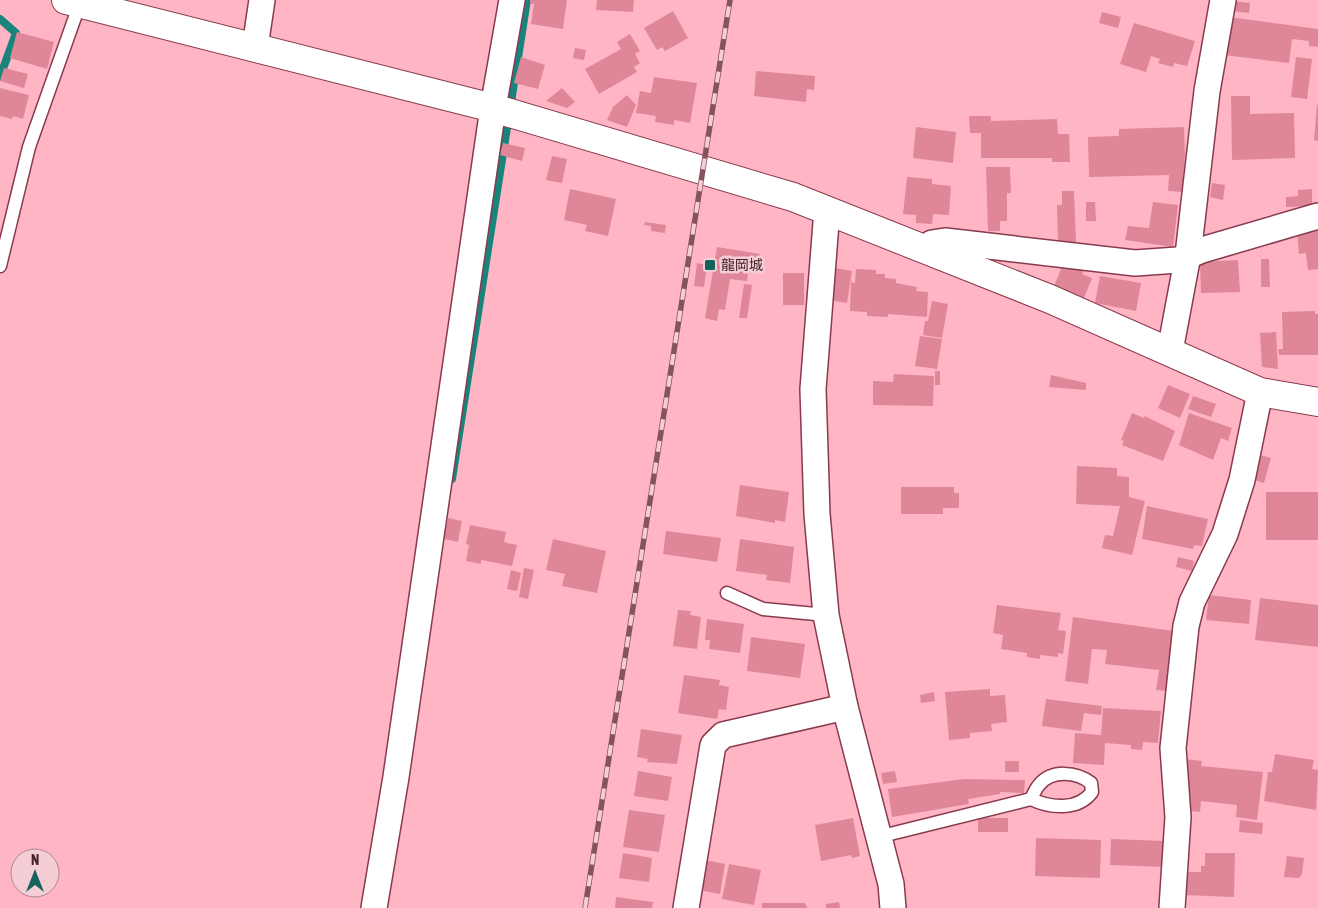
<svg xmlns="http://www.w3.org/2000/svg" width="1318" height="908" font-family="'Asap Condensed','Noto Sans JP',sans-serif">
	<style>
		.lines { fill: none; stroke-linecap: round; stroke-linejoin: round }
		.stream { stroke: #18857d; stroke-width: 8 }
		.building { fill: #df8799 }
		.service-casing { stroke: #893a4e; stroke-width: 15 }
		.minor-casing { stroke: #893a4e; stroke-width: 28 }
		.tertiary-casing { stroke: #893a4e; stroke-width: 30 }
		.service { stroke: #fff; stroke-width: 12 }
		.minor { stroke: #fff; stroke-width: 25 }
		.tertiary { stroke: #fff; stroke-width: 28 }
		.rail-casing { stroke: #84535d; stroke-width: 5.5 }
		.rail { stroke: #f4ced4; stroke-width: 4; stroke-dasharray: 11; stroke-linecap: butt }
		.poi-dot { fill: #16635d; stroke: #f4ced4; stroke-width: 2 }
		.labels { text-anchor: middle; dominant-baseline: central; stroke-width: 5; stroke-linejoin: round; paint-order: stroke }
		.poi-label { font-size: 14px; fill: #452129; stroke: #f4ced4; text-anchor: start }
	</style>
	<rect width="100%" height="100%" fill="#ffb5c3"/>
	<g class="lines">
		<g class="stream">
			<polyline points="0,19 16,33 0,77"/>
			<polyline points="452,479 527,0"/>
		</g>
	</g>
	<g class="building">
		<polygon points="530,0 567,0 563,29 531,24 534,4 530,4"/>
		<polygon points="597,0 634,0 633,12 596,10"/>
		<polygon points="1234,1 1250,3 1249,13 1232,11"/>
		<polygon points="673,11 688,38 665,51 662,47 657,50 644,28"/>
		<polygon points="1102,12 1121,17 1118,28 1099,23"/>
		<polygon points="1229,17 1318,29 1318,47 1309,46 1309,41 1292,39 1289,63 1224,55"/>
		<polygon points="1134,23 1195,41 1187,66 1174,63 1173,67 1158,63 1160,59 1151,56 1146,72 1120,64"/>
		<polygon points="17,32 54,42 47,69 10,58"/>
		<polygon points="630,34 640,51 635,54 640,63 634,67 637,72 599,94 585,69 621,49 617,42"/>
		<polygon points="575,48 586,50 584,60 573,58"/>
		<polygon points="521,57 545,65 538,89 514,83"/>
		<polygon points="1296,57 1312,59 1307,99 1291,97"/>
		<polygon points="4,68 28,74 24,88 0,81"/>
		<polygon points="756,71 815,76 814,90 807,89 806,102 754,96"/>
		<polygon points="654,77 697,83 690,123 674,120 674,125 655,122 656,116 636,113 640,91 651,93"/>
		<polygon points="0,88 29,95 23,119 13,116 12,119 0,116"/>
		<polygon points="562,88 575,102 567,108 546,101"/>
		<polygon points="627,95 636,105 627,127 607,120 613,107"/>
		<polygon points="1231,96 1250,96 1250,114 1294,113 1295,158 1232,160"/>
		<polygon points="1317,105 1318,105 1318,141 1314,140"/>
		<polygon points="969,116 991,116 991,121 1057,119 1058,134 1069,134 1070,162 1052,162 1052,158 981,158 981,133 970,133"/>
		<polygon points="916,127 956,132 953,163 913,158"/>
		<polygon points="1184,127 1185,154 1182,192 1168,191 1169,175 1089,177 1088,137 1119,136 1119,129"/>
		<polygon points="503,143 525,148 522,161 500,155"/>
		<polygon points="552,156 567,159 562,183 546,180"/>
		<polygon points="986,167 1010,167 1011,193 1007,193 1007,221 1000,221 1000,231 988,231"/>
		<polygon points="907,177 932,179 932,184 951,186 949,215 933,214 932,224 916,223 916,215 903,214"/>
		<polygon points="1212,183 1225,185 1223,200 1210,197"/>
		<polygon points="570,189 616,199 608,236 585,231 587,225 564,220"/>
		<polygon points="1312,189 1312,206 1286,207 1286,197 1298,196 1298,190"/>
		<polygon points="1062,191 1074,191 1076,242 1058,242 1057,205 1062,205"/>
		<polygon points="1086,202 1095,202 1096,221 1086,221"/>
		<polygon points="1153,202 1178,205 1173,247 1125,240 1128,226 1149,228"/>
		<polygon points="645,222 666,225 665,233 651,231 651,226 644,225"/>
		<polygon points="1318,227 1318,269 1308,270 1306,253 1299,254 1297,229"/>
		<polygon points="717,247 760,254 757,268 749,267 747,281 730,279 725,310 719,309 717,321 705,318"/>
		<polygon points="1261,259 1269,259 1270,287 1261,287"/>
		<polygon points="1238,260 1240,292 1201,293 1200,262"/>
		<polygon points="1064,262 1084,270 1082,274 1092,278 1084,298 1054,286"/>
		<polygon points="697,263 707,265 704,287 694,286"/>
		<polygon points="835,268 852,271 847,303 830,300"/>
		<polygon points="856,269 876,270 876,274 885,274 885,278 896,279 896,283 917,287 916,291 928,292 927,317 888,314 888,317 867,316 867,312 850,311 851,282 855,283"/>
		<rect x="783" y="273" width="21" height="32"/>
		<polygon points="1100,276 1141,283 1136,311 1095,303"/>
		<polygon points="744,284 752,285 747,318 739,318"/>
		<polygon points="932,301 948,304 942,338 923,335 925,321 928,321"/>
		<polygon points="1315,311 1315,314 1318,314 1318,355 1279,355 1278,349 1283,349 1282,312"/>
		<polygon points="1276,332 1278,369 1262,367 1260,333"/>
		<polygon points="920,336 942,339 937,369 915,366"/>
		<rect x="935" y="371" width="5" height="14"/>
		<polygon points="894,374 934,376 933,406 873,405 873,381 893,382"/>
		<polygon points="1051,375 1086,383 1086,390 1049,387"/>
		<polygon points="1168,385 1190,394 1180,418 1158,408"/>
		<polygon points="1193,396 1216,404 1211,417 1188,409"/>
		<polygon points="1132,413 1144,418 1145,416 1175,431 1163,461 1122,445 1124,441 1121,440"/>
		<polygon points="1189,413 1232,428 1228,441 1221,438 1213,460 1179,445"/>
		<polygon points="1256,454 1271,458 1264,483 1249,478"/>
		<polygon points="1077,466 1117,468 1117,476 1129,477 1129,497 1145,501 1132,555 1102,548 1105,535 1113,536 1120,506 1076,504"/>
		<polygon points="740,485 789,492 785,522 775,520 775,523 736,516"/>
		<polygon points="901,487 954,487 954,493 959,493 959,508 943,508 943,514 901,514"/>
		<rect x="1266" y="492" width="52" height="48"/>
		<polygon points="1147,506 1208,519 1202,546 1194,545 1193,549 1142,539"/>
		<polygon points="448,518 462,521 458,542 444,539"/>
		<polygon points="470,525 506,532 504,542 517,545 512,566 481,560 481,564 466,561 469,545 466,544"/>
		<polygon points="666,531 721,538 717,562 663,554"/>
		<polygon points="553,539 606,551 597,593 562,586 565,574 546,570"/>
		<polygon points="740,539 794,547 790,583 766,580 767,575 736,571"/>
		<polygon points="1178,557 1194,561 1192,571 1176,567"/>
		<polygon points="524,568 534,570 528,599 519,597"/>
		<polygon points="511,570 521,573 517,591 507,589"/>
		<polygon points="1209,595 1251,600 1249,624 1206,620"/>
		<polygon points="1260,598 1318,605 1318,647 1255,640"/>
		<polygon points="997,605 1061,613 1058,630 1066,631 1063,654 1058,653 1058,657 1040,655 1040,659 1027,657 1027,653 1001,649 1003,635 993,633"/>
		<polygon points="678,610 691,611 690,615 701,617 697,649 673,646"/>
		<polygon points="1073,617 1174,631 1167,691 1156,690 1159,670 1105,664 1107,650 1092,649 1088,684 1065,681"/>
		<polygon points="707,619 744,624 740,653 709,649 710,640 705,640"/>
		<polygon points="751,637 805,644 800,678 747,671"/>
		<polygon points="684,675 720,680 719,685 729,687 726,710 719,709 717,719 678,713"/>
		<polygon points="990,689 990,696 1005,695 1007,722 991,724 992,731 970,733 970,738 949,740 945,692"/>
		<polygon points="934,692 935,701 921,703 920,695"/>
		<polygon points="1046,699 1102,706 1101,715 1084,713 1081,731 1042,726"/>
		<polygon points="1103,708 1161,711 1158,743 1143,742 1142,750 1131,749 1131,745 1105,743 1104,765 1073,763 1075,733 1101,735"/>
		<polygon points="641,729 682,735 677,764 647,762 648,759 637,757"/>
		<polygon points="1275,754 1314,760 1312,769 1318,770 1316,810 1264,801 1268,772 1272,772"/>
		<polygon points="1184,759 1202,761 1201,766 1263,772 1257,820 1236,817 1237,805 1201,801 1200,812 1183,810"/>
		<rect x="1005" y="761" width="14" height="11"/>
		<polygon points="638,771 672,777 668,801 634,796"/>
		<polygon points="895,771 897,782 883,784 881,773"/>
		<polygon points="964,779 1025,780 1024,793 1000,792 1000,794 968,799 969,804 892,817 888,789"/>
		<polygon points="629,810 665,815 659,852 623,847"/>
		<polygon points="853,818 860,856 852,858 851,855 821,861 815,825"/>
		<rect x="978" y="818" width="30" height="14"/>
		<polygon points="1240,820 1263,823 1262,834 1239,832"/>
		<polygon points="1036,838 1101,840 1100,878 1035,876"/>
		<polygon points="1111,839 1164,841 1164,867 1110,865"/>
		<polygon points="623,853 652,858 649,882 619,878"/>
		<polygon points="1205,853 1235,853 1234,897 1183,895 1184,872 1201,872 1201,866 1205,866"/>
		<polygon points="1287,856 1304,858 1302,874 1299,878 1284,877"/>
		<polygon points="705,860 725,864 720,894 699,890"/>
		<polygon points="729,864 761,870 754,905 722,899"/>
		<polygon points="616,897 653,902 652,908 615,908"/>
		<polygon points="839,902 840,908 826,908 826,904"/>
		<polygon points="762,903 805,903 807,908 762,908"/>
	</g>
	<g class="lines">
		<defs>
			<g id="service">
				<polyline points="0,266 29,147 80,3"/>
				<polyline points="727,593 763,609 826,615"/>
				<path d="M878,837L1031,799C1050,808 1078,811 1092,792L1091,783C1077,772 1052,769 1039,785C1036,788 1033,795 1031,799"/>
			</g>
			<g id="minor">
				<polyline points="255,47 262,0"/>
				<polyline points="827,210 813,389 817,514 826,615 845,707 891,884 893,908"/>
				<polyline points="927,251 932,243 945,241 1135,263 1178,260 1202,250 1318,216"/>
				<polyline points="1170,351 1188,255 1207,91 1223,0"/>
				<polyline points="374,908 396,777 493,108 512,0"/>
				<polyline points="686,908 713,745 723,735 845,707"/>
				<polyline points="1172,908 1178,817 1173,748 1186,626 1192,602 1225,534 1242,480 1260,392"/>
			</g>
			<polyline id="tertiary" points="66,0 493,108 793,197 1050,299 1260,392 1318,402"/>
		</defs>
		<use href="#service" class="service-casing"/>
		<use href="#minor" class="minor-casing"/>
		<use href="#tertiary" class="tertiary-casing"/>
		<use href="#service" class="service"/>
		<use href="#minor" class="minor"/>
		<use href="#tertiary" class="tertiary"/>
		<defs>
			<polyline id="rail" points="585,908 730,0"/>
		</defs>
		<use href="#rail" class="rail-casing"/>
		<use href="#rail" class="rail"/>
	</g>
	<rect class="poi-dot" x="704" y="259" width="12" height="12" rx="2.5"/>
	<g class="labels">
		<g class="poi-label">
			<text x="721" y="265">龍岡城</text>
		</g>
	</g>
	<g transform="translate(35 873)"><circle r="24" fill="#f4ced4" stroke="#ae8990"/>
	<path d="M0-4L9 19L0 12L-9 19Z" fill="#16635d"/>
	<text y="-8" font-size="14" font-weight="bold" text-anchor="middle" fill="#452129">N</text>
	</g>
</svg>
